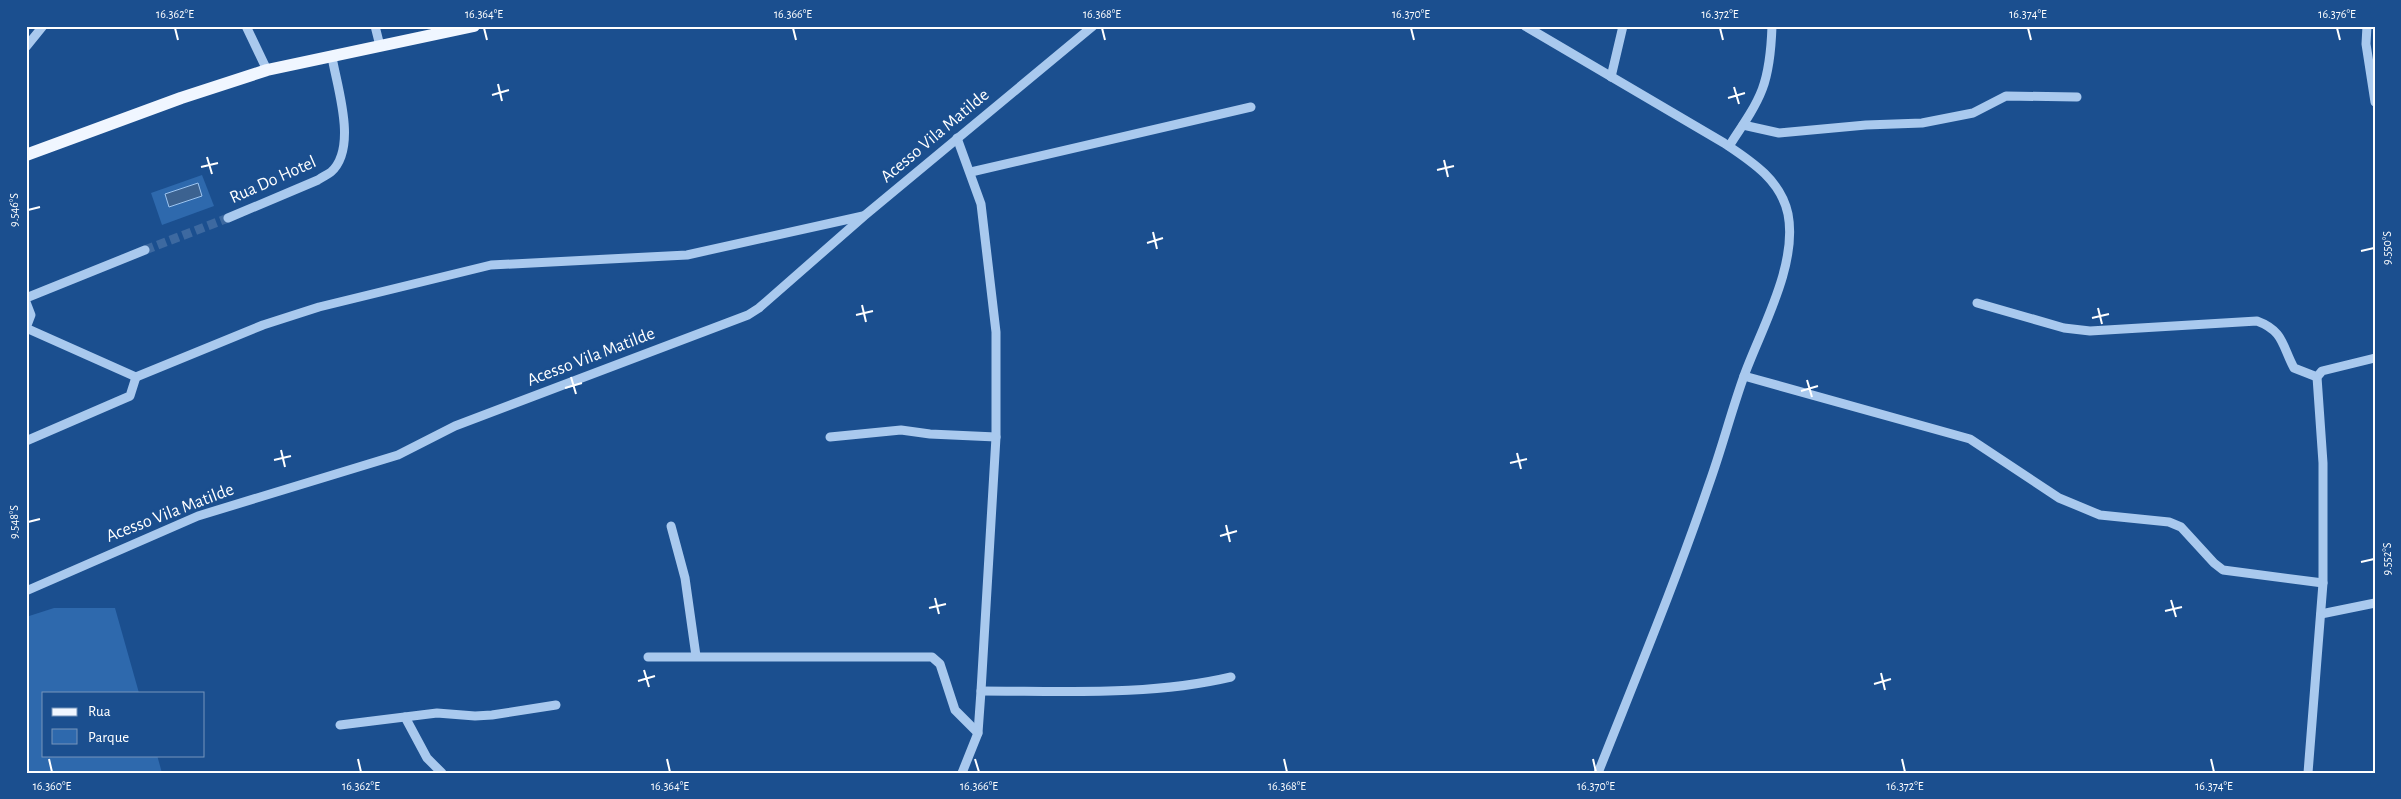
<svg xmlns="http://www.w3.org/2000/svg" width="2401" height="799" font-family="'Alegreya Sans',sans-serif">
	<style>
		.green { fill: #2e69ad }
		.water { fill: #3c6290; stroke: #9cc4f0 }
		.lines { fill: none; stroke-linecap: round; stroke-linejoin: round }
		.minor-tunnel { stroke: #3d69a0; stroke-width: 9; stroke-dasharray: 9 4.5; stroke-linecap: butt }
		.minor { stroke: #a9c9ee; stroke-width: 9 }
		.major { stroke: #f0f6ff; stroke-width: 12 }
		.ticks { fill: none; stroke: #fff; stroke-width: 2 }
		.labels { text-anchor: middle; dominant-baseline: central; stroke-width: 5; stroke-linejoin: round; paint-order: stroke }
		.street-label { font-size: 18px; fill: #fff; stroke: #1b4f8f }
		.neatline { fill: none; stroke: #fff; stroke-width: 2 }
		.ticks-label { font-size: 12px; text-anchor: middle; fill: #fff }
	</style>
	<rect width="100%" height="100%" fill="#1b4f8f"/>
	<g class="green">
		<polygon points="202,175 214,206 162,225 151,193"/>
		<polygon points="54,608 115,608 139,693 44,693 44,755 157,755 162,773 26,773 26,617"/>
	</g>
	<polygon class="water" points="198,183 202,196 169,207 165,194"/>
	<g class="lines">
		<polyline class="minor-tunnel" points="145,250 228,218"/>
		<g class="minor">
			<polyline points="246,26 267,70"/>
			<polyline points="375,26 380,46"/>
			<path d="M1525,26L1724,143C1751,161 1781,180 1788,214C1798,265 1761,329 1744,376C1731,412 1722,448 1709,484C1676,581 1636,677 1598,773"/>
			<polyline points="2367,26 2366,44 2375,102"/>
			<polyline points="26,47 43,26"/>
			<polyline points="1611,77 1623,26"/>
			<polyline points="1743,125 1779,133 1866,125 1922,123 1973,113 2006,96 2077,97"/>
			<polyline points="957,138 981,204 996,332 996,437 981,691 978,733 962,773"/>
			<path d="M1729,146C1761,98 1770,86 1772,26"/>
			<polyline points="971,172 1251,107"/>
			<path d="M228,218L318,180C322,177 327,175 331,172C358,148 337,87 332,57"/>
			<polyline points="26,298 145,250"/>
			<polyline points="26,302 31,315 26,328"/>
			<path d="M1977,303L2064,328L2090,331L2257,321C2284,331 2282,346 2294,368L2317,377"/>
			<polyline points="26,328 136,377 263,325 319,307 491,265 687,255 863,216"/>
			<polyline points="1744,376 1970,439 2059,498 2100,515 2169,522 2181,527 2214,563 2223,570 2323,583"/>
			<polyline points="830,437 901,430 930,434 996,437"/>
			<polyline points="26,441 130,396 136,377"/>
			<polyline points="671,526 685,578 696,656"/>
			<polyline points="26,591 198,516 398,455 455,426 748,315 759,308 864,216 1093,26"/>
			<polyline points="2321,614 2375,603"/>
			<polyline points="648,657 932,657 940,664 955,710 978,733"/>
			<path d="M981,691C1065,691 1150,696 1231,677"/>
			<polyline points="405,717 427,758 442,773"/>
			<polyline points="340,725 437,713 475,716 492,715 556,705"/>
			<polyline points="2308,773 2323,583 2323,463 2317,377 2322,371 2375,358"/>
		</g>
		<polyline class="major" points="26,155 181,98 267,70 474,26"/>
	</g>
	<path class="ticks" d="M175,28L178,40M484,28L487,40M793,28L796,40M1102,28L1105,40M1411,28L1414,40M1720,28L1723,40M2028,28L2031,40M2337,28L2340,40M498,84L502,101M1734,87L1739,104M492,95L509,90M1728,98L1745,93M207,157L212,174M1444,160L1448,177M201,167L218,163M1437,170L1454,166M28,210L40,207M1153,232L1157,249M1147,243L1163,238M2361,251L2374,248M862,305L866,322M2098,308L2102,324M856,315L873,311M2092,318L2109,314M571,377L576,394M1807,380L1812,397M565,388L582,383M1801,391L1818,386M281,450L285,467M1517,453L1521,469M274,460L291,456M1510,463L1527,459M28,522L40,519M1226,525L1230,542M1220,536L1237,531M2361,562L2374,559M935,598L939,614M2171,600L2176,617M929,608L946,604M2165,611L2182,607M644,670L649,687M1881,673L1885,690M638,681L655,676M1874,684L1891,679M49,759L52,772M358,759L361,772M667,759L670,772M975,759L979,772M1284,759L1287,772M1593,759L1596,772M1902,759L1905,772M2211,759L2214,772"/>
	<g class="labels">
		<g class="street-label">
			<text transform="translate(935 136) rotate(-40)">Acesso Vila Matilde</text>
			<text transform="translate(273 180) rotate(-24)">Rua Do Hotel</text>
			<text transform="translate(591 357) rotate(-21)">Acesso Vila Matilde</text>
			<text transform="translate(170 513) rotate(-21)">Acesso Vila Matilde</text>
		</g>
	</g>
	<rect width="2401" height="799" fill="none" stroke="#1b4f8f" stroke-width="55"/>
	<rect x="42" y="692" width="162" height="65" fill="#1b4f8f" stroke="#7695bc"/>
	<rect x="52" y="708" width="25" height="8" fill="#f0f6ff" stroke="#7695bc"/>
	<text x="88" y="716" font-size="15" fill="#ffffff">Rua</text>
	<rect x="52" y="729" width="25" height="15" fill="#2e69ad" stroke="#7695bc"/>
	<text x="88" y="742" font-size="15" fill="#ffffff">Parque</text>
	<rect x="28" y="28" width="2346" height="744" class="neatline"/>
	<g class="ticks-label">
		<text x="175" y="18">16.362°E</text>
		<text x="484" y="18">16.364°E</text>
		<text x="793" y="18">16.366°E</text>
		<text x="1102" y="18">16.368°E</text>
		<text x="1411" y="18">16.370°E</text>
		<text x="1720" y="18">16.372°E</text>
		<text x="2028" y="18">16.374°E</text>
		<text x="2337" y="18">16.376°E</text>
		<text transform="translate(14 210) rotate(-90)" y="4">9.546°S</text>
		<text transform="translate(2387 248) rotate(-90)" y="4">9.550°S</text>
		<text transform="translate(14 522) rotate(-90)" y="4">9.548°S</text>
		<text transform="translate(2387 559) rotate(-90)" y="4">9.552°S</text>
		<text x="52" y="790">16.360°E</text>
		<text x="361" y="790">16.362°E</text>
		<text x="670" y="790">16.364°E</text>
		<text x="979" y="790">16.366°E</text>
		<text x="1287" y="790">16.368°E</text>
		<text x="1596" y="790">16.370°E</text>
		<text x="1905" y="790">16.372°E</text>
		<text x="2214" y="790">16.374°E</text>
	</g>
</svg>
